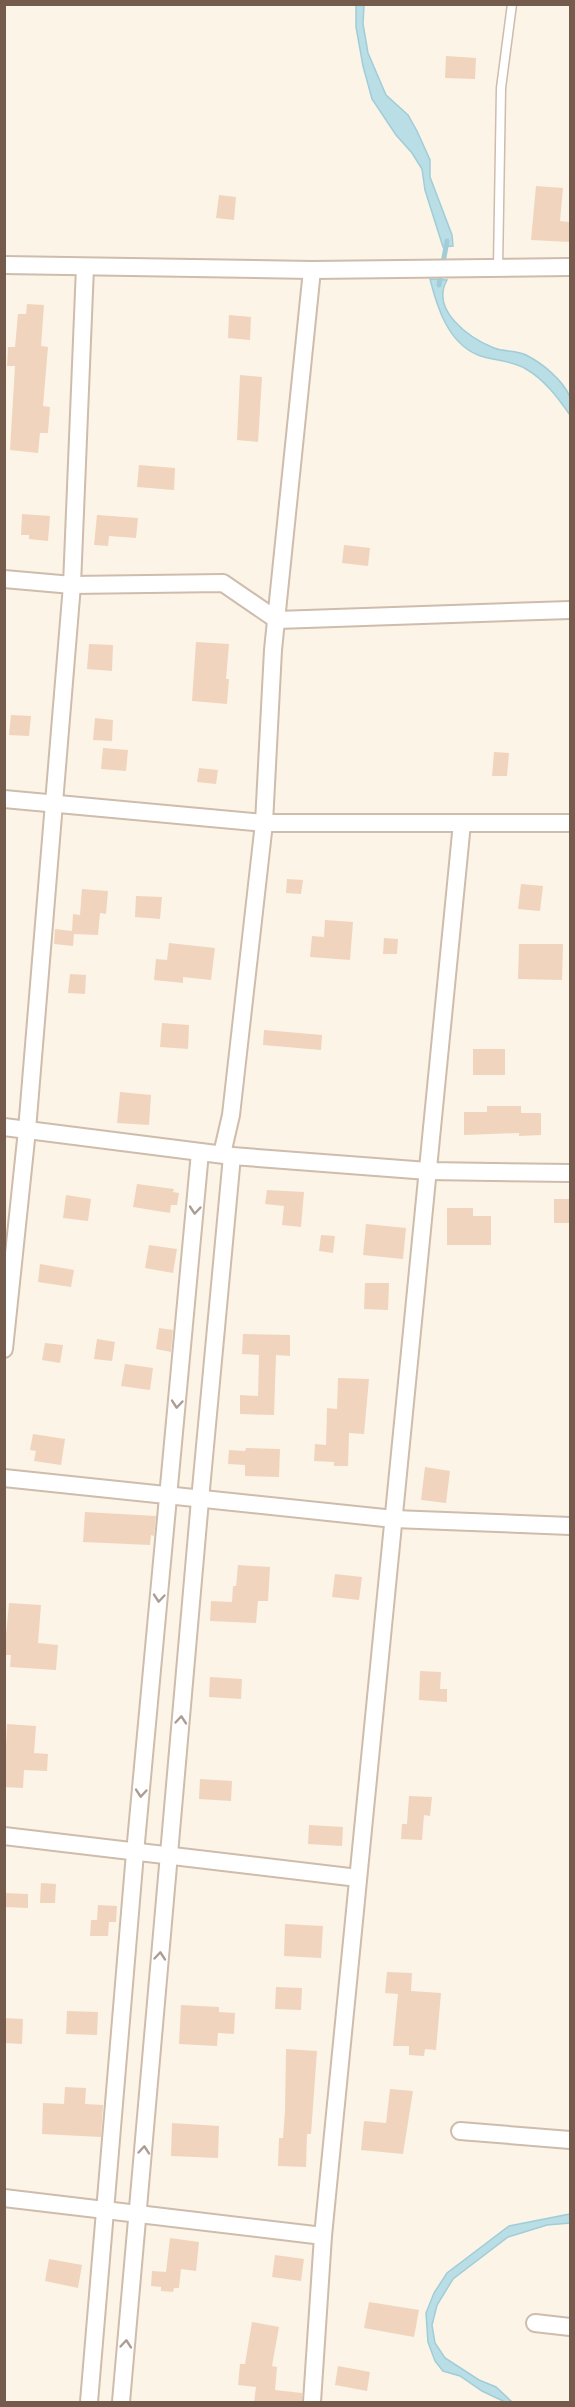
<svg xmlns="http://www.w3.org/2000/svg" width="575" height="2407" font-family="Karla,sans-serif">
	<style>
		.water { fill: #badee6; stroke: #a0cdd8; stroke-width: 1.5 }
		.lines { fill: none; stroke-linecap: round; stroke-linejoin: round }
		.stream { stroke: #a0cdd8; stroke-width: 5 }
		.building { fill: #f1d4be }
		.service-casing { stroke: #cebcac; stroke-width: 11 }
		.minor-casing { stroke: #cebcac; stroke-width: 20 }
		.service { stroke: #fff; stroke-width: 8 }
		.minor { stroke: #fff; stroke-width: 16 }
		.oneway { stroke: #ac9d93 }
	</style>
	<rect width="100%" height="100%" fill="#fcf4e6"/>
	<g class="water">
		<polygon points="356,5 364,5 363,24 368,53 386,95 408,115 417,131 430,160 430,177 452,235 453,246 443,247 425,190 422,169 412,153 396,135 372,99 363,66 356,27"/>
		<path d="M430,279L447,280C430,310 469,338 494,348C504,352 516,350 526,355C542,363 563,380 570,397C572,401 571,410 570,415C558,398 545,380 526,369C512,360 493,361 478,355C448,343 437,307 430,279Z"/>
		<polygon points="570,2214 570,2223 547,2225 508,2237 453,2279 437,2305 432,2325 435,2343 445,2358 479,2380 496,2387 512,2402 505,2402 482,2391 460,2376 443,2371 435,2361 428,2342 426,2313 434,2293 447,2273 509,2226"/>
	</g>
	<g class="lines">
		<polyline class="stream" points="439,285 447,241"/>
	</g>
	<g class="building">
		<polygon points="446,56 476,58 475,79 445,78"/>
		<polygon points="536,186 563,188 560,221 570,222 570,242 531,240"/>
		<polygon points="219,195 236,197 234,220 216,218"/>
		<polygon points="27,304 44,305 41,346 48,347 43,406 50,407 48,433 40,433 38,453 10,450 15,366 7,366 8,347 15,347 18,314 26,314"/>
		<polygon points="229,315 251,317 250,340 228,338"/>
		<polygon points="240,375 262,377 258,442 237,440"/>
		<polygon points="139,465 175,468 174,490 137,487"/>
		<polygon points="22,514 50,516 48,541 29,539 29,535 21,535"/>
		<polygon points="97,515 138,518 136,538 109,536 108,546 94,545"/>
		<polygon points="344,545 370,548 368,566 342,563"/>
		<polygon points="196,642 229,644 226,679 229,679 227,704 192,701"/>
		<polygon points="89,644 113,645 112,671 87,669"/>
		<polygon points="11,715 31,716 29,736 9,735"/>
		<polygon points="95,718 113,720 112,741 93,740"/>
		<polygon points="103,748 128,750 126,771 101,769"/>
		<polygon points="494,752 509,753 507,776 492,776"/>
		<polygon points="199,768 218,770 216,784 197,782"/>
		<polygon points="287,879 303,880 301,894 286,893"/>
		<polygon points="521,884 543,886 540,911 518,909"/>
		<polygon points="82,889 108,891 106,914 100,913 98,935 74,934 73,946 54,944 55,929 72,931 73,914 80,915"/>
		<polygon points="136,896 162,897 160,919 135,917"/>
		<polygon points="325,920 353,922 350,960 310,957 312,936 324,937"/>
		<polygon points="384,938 398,939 397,954 383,954"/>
		<polygon points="169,943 215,948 211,980 183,977 183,983 154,980 156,959 167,960"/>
		<polygon points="519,944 563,944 562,980 518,979"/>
		<polygon points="70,974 86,975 85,994 68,993"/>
		<polygon points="162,1023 189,1025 188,1049 160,1047"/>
		<polygon points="264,1030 322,1035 321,1050 263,1045"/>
		<rect x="473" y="1049" width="32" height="26"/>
		<polygon points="120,1092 151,1095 149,1125 117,1123"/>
		<polygon points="487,1106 521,1106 521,1113 541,1113 541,1135 519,1136 519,1133 464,1135 464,1112 487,1112"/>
		<polygon points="137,1184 174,1189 173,1192 179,1193 177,1205 171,1205 170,1213 133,1207"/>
		<polygon points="267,1190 304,1192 301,1227 282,1225 284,1206 265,1204"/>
		<polygon points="66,1195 91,1199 88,1221 63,1218"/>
		<rect x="554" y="1199" width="16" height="24"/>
		<polygon points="447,1208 473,1208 473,1216 491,1216 491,1245 447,1245"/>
		<polygon points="366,1224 406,1228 403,1259 363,1255"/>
		<polygon points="321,1235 335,1236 333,1253 319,1251"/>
		<polygon points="149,1245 177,1249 173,1273 145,1268"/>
		<polygon points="40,1264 74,1270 71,1287 38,1282"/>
		<polygon points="365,1283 389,1283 388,1310 364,1309"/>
		<polygon points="159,1328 173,1330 171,1352 156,1349"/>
		<polygon points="243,1334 290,1335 290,1356 276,1355 274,1415 240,1414 240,1395 258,1396 259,1355 242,1354"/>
		<polygon points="97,1339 115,1342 112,1361 94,1359"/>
		<polygon points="45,1343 63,1345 60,1363 42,1360"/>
		<polygon points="125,1364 153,1368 150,1390 121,1386"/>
		<polygon points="338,1378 369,1379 364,1434 349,1433 348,1466 334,1466 334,1462 314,1461 315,1444 326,1445 327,1408 337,1409"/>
		<polygon points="33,1434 65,1439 61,1465 34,1461 36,1451 30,1450"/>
		<polygon points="246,1448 280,1449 279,1477 245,1476 245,1465 228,1464 229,1450 245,1451"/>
		<polygon points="425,1467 450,1471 446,1503 421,1500"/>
		<polygon points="85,1512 156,1516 154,1536 151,1535 150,1545 83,1542"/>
		<polygon points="238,1565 270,1567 268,1601 258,1601 256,1623 210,1621 211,1601 232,1602 233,1586 236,1586"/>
		<polygon points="335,1574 362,1577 359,1600 332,1597"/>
		<polygon points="9,1603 41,1605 38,1643 58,1645 56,1670 10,1667 11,1655 4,1655"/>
		<polygon points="420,1671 441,1672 440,1689 447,1689 447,1702 419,1700"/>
		<polygon points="210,1677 242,1679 241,1699 209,1697"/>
		<polygon points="7,1724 36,1726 34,1753 48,1754 47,1771 24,1770 23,1788 4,1787"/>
		<polygon points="200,1779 232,1781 231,1801 199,1799"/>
		<polygon points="409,1796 432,1797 430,1816 424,1815 422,1840 401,1839 402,1824 407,1824"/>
		<polygon points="309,1825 343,1827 342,1846 308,1844"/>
		<polygon points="41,1883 56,1884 55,1903 40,1903"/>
		<polygon points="4,1893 28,1894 28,1908 4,1907"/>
		<polygon points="98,1905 117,1906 116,1922 109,1922 108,1936 90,1936 91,1920 97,1920"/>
		<polygon points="285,1924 323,1926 321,1958 284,1956"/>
		<polygon points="387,1972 412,1973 411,1991 441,1993 436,2050 425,2049 424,2056 409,2055 409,2046 393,2046 398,1994 385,1993"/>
		<polygon points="276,1987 302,1988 301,2010 275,2009"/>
		<polygon points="181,2005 219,2007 219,2012 235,2013 234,2034 218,2033 217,2046 179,2044"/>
		<polygon points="67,2011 98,2012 97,2035 66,2034"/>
		<polygon points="4,2018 23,2019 22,2044 4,2043"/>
		<polygon points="286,2049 317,2051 311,2134 307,2134 306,2167 278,2166 279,2138 283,2138 285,2111"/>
		<polygon points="65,2087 86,2088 85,2104 103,2105 101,2137 42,2134 43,2103 64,2104"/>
		<polygon points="390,2089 413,2091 403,2154 361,2150 364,2121 386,2123"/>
		<polygon points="172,2123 219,2126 218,2158 171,2156"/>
		<polygon points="170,2238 199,2242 196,2271 181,2269 179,2288 174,2288 173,2292 161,2291 161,2287 151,2286 152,2271 166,2272"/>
		<polygon points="275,2255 304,2259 301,2281 272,2277"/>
		<polygon points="49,2259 82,2265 78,2288 45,2281"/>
		<polygon points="369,2302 419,2310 414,2337 364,2328"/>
		<polygon points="252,2322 279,2327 272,2366 277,2367 275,2390 302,2393 302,2403 254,2403 256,2387 238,2385 240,2364 245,2364"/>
		<polygon points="338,2366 370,2372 367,2391 335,2385"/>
	</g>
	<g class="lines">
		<defs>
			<polyline id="service" points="498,267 501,88 512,4"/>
			<g id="minor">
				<polyline points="4,265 312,270 570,267"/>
				<polyline points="4,579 72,585 223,583 277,620 570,610"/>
				<polyline points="4,799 264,823 570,823"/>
				<polyline points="4,1127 232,1156 428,1171 570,1173"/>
				<polyline points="222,1154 231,1115 264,823 273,650 312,270"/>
				<polyline points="4,1349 27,1130 72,585 85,267"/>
				<polyline points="4,1478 394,1519 570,1526"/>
				<polyline points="4,1836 358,1878"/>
				<polyline points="460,2131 570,2140"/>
				<polyline points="4,2198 323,2236"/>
				<polyline points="535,2323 570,2327"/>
				<polyline points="89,2402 135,1853 200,1152"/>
				<polyline points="121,2402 200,1500 232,1156"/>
				<polyline points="312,2402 323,2236 462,823"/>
			</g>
		</defs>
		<use href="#service" class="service-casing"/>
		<use href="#minor" class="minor-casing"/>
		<use href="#service" class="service"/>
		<use href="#minor" class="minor"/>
	</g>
	<defs><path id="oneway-chevron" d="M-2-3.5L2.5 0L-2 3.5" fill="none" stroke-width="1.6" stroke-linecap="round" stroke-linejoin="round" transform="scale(1.5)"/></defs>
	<g class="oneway">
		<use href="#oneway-chevron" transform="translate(195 1210) rotate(95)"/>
		<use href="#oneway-chevron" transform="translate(177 1404) rotate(95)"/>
		<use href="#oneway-chevron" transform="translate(159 1598) rotate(95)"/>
		<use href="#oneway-chevron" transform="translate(181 1720) rotate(-85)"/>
		<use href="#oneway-chevron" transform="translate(141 1793) rotate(95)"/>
		<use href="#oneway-chevron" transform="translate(160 1956) rotate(-85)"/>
		<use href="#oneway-chevron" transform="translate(144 2150) rotate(-85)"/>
		<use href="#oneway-chevron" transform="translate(126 2344) rotate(-85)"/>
	</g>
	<rect width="575" height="2407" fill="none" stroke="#755b4b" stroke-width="12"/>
</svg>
